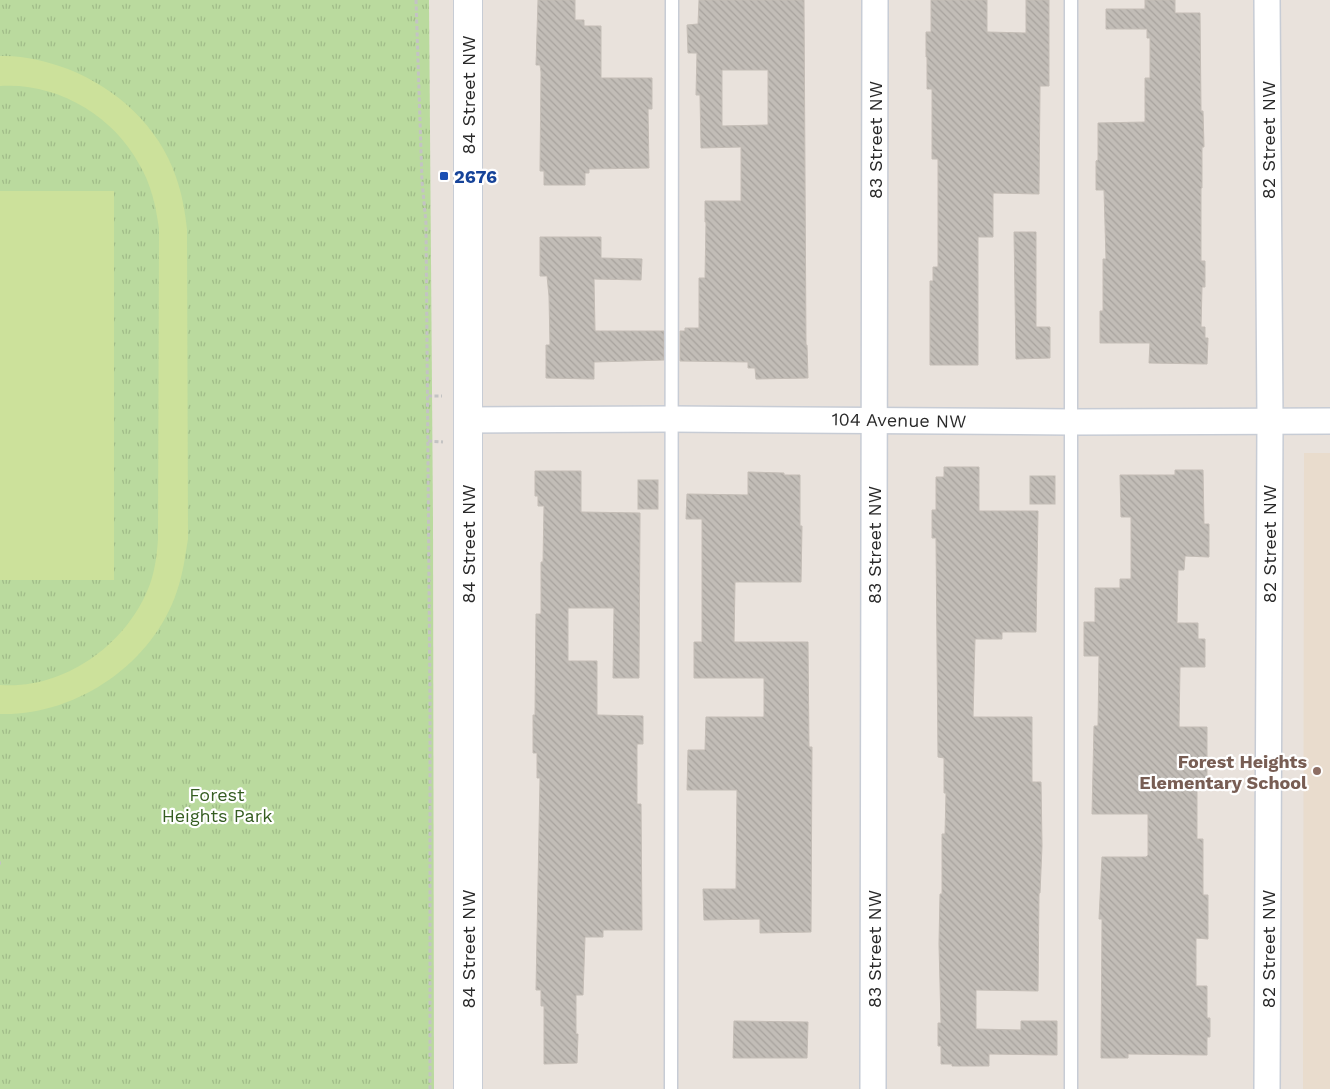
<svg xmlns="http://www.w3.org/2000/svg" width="1330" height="1089" font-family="'Work Sans',sans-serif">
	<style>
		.education { fill: #e9dccd }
		.park { fill: url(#park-tufts) }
		.pitch { fill: #cce19b }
		.building { fill: url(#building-back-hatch); stroke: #c4bdb6; fill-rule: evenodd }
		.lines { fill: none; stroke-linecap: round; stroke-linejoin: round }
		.lane-casing { stroke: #c7ccd5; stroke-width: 15 }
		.street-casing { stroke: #c7ccd5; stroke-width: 28 }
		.secondary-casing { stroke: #c7ccd5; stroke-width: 30 }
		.path { stroke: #c3c3c3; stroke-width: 3; stroke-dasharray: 4 2.5; stroke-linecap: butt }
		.lane { stroke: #fff; stroke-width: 12 }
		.street { stroke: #fff; stroke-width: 25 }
		.secondary { stroke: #fff; stroke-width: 28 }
		.transit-dot { fill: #1a4fb4; stroke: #fff; stroke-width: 2 }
		.education-dot { fill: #8d6e63; stroke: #fff; stroke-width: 2 }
		.labels { text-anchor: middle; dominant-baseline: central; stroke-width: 4.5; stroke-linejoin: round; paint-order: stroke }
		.street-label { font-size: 18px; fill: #292929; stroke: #fff }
		.transit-label { font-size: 18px; font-weight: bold; fill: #164399; stroke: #fff; text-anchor: start }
		.education-label { font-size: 18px; font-weight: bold; fill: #785e54; stroke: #fff; text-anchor: end }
		.park-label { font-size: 18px; fill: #355d21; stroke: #fff }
	</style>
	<defs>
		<pattern id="park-tufts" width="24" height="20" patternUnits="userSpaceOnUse" patternTransform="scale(1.25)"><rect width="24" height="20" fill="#bada9e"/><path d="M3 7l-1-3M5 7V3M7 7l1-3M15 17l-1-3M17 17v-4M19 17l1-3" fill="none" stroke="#a0bb88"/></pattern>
		<pattern id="building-back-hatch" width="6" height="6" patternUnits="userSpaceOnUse" patternTransform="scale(1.25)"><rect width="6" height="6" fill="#c2bdb7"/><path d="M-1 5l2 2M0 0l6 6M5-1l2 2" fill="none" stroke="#a7a29d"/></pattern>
	</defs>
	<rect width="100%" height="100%" fill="#e9e2dc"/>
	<polygon class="education" points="1304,453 1330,453 1330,1089 1303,1089"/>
	<polygon class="park" points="0,0 429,0 433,520 434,1089 0,1089"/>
	<g class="pitch">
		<path d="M0,56C22,55 47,61 68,69C116,88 159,126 176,177C182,194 185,211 187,229L188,539C185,557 183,574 177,591C153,664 76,716 0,714V685C64,690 128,644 150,584C155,570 157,554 158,539L159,229C156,206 151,184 139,164C113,115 56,82 0,86Z"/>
		<rect x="0" y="191" width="114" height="389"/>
	</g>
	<g class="building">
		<polygon points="538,0 575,0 575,20 584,20 584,26 601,26 601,78 652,78 652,109 648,109 649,168 589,169 589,173 585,173 585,185 544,185 544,171 540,171 541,72 540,65 536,65"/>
		<path d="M699,0H804L806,345H807L808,378L756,379L755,368H748V362L680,361V331H685V328H699V278H705L706,222H705V201H741V147L701,148L700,95H696L697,53H688L687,25L698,24ZM722,70H768V125L722,126Z"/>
		<polygon points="931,0 987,0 987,32 1026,33 1026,0 1049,0 1049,86 1040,86 1039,194 993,193 993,237 978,237 978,365 930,365 930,281 933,281 933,267 938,267 938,159 932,159 932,89 927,89 927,57 926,57 926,32 931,32"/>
		<polygon points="1145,0 1175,0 1175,13 1200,13 1201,111 1203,111 1204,147 1202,147 1202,188 1201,188 1201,261 1205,261 1205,287 1202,287 1201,327 1205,327 1205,338 1208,338 1207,364 1149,363 1150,343 1100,343 1100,311 1103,311 1103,259 1106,259 1104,190 1096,190 1096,161 1098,160 1098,123 1145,122 1145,78 1150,78 1150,38 1147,38 1147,29 1106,29 1106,9 1145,9"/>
		<polygon points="1014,232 1036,232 1036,327 1050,327 1050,358 1016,359"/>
		<polygon points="540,237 601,237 601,258 642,259 641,280 594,279 595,331 664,331 664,360 594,362 594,379 546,378 546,345 550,345 549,296 547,276 540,276"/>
		<polygon points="944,467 979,467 979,511 1038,511 1036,632 1002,632 1002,639 975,639 973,717 1032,717 1032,782 1041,782 1042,846 1040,893 1039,893 1038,991 976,990 976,1029 1021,1030 1021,1021 1057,1021 1057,1055 989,1054 989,1066 952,1066 952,1064 941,1064 941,1046 938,1046 938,1023 941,1023 939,944 940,894 942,894 942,834 945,834 946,793 944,793 944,758 938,757 936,538 932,538 932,510 936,510 936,477 944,477"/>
		<polygon points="1175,470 1203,470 1204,524 1209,524 1209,557 1185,556 1184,570 1178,570 1177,623 1198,623 1198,639 1205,639 1205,667 1180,667 1179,727 1207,727 1207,780 1197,780 1197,839 1203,839 1203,895 1208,895 1208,939 1196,938 1196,986 1207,986 1207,1018 1210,1018 1210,1037 1207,1037 1207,1055 1128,1054 1128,1058 1101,1058 1102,919 1099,919 1102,857 1146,857 1148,855 1148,814 1092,814 1094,726 1098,726 1099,656 1084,656 1084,622 1095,622 1095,588 1120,588 1120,579 1131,579 1131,517 1121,517 1120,475 1175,475"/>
		<polygon points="535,471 581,471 581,512 640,513 639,678 613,678 614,608 568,608 568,661 597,661 597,715 643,716 643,744 637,744 637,804 641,804 642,930 603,930 603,937 585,937 583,995 576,995 576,1034 578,1034 577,1063 544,1064 544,1006 541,1006 541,990 536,990 540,778 537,778 537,753 533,753 533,715 535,715 536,614 541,614 541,562 543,562 544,506 538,506 538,496 535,496"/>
		<polygon points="748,472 784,473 784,475 800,475 800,526 802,526 801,582 735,582 734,642 808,642 809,747 812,747 811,932 760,933 760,919 704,920 703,889 736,889 737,790 687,790 688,750 705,750 706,717 764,717 764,678 694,678 694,642 702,642 702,519 686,519 687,494 748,495"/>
		<rect x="1030" y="476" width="25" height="28"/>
		<rect x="638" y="480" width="20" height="29"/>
		<polygon points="734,1021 808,1022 807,1058 733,1058"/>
	</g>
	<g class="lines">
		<defs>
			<g id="lane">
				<polyline points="671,1089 672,0"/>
				<polyline points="1071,1089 1071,0"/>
			</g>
			<g id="street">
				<polyline points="468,420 671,419 1071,422 1330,421"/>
				<polyline points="873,1089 875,0"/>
				<polyline points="1267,1089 1270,421 1267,0"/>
			</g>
			<polyline id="secondary" points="468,1089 468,0"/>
		</defs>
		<use href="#lane" class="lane-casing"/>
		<use href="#street" class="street-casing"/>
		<use href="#secondary" class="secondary-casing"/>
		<g class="path">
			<polyline points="416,0 422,181 426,223 430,700 430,1089"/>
			<polyline points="428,396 442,396"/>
			<polyline points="428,441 443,442"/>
			<polyline points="0,863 1,863"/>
		</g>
		<use href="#lane" class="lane"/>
		<use href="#street" class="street"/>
		<use href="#secondary" class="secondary"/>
	</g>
	<rect class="transit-dot" x="439" y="171" width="10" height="10" rx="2.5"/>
	<circle class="education-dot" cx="1317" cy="771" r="5"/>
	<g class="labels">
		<g class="street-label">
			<text transform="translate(468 95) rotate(-90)">84 Street NW</text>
			<text transform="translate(875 140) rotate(-90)">83 Street NW</text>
			<text transform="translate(1268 140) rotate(-90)">82 Street NW</text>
			<text transform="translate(899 420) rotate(1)">104 Avenue NW</text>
			<text transform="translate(468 544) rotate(-90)">84 Street NW</text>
			<text transform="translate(1269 544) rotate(-90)">82 Street NW</text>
			<text transform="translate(874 545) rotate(-90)">83 Street NW</text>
			<text transform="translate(468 949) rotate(-90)">84 Street NW</text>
			<text transform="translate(874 949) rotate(-90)">83 Street NW</text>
			<text transform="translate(1268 949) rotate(-90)">82 Street NW</text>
		</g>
		<g class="transit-label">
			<text x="454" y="176">2676</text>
		</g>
		<g class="education-label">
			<text x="1307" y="761">Forest Heights<tspan x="1307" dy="21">Elementary School</tspan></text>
		</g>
		<g class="park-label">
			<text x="217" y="794">Forest<tspan x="217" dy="21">Heights Park</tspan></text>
		</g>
	</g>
</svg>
